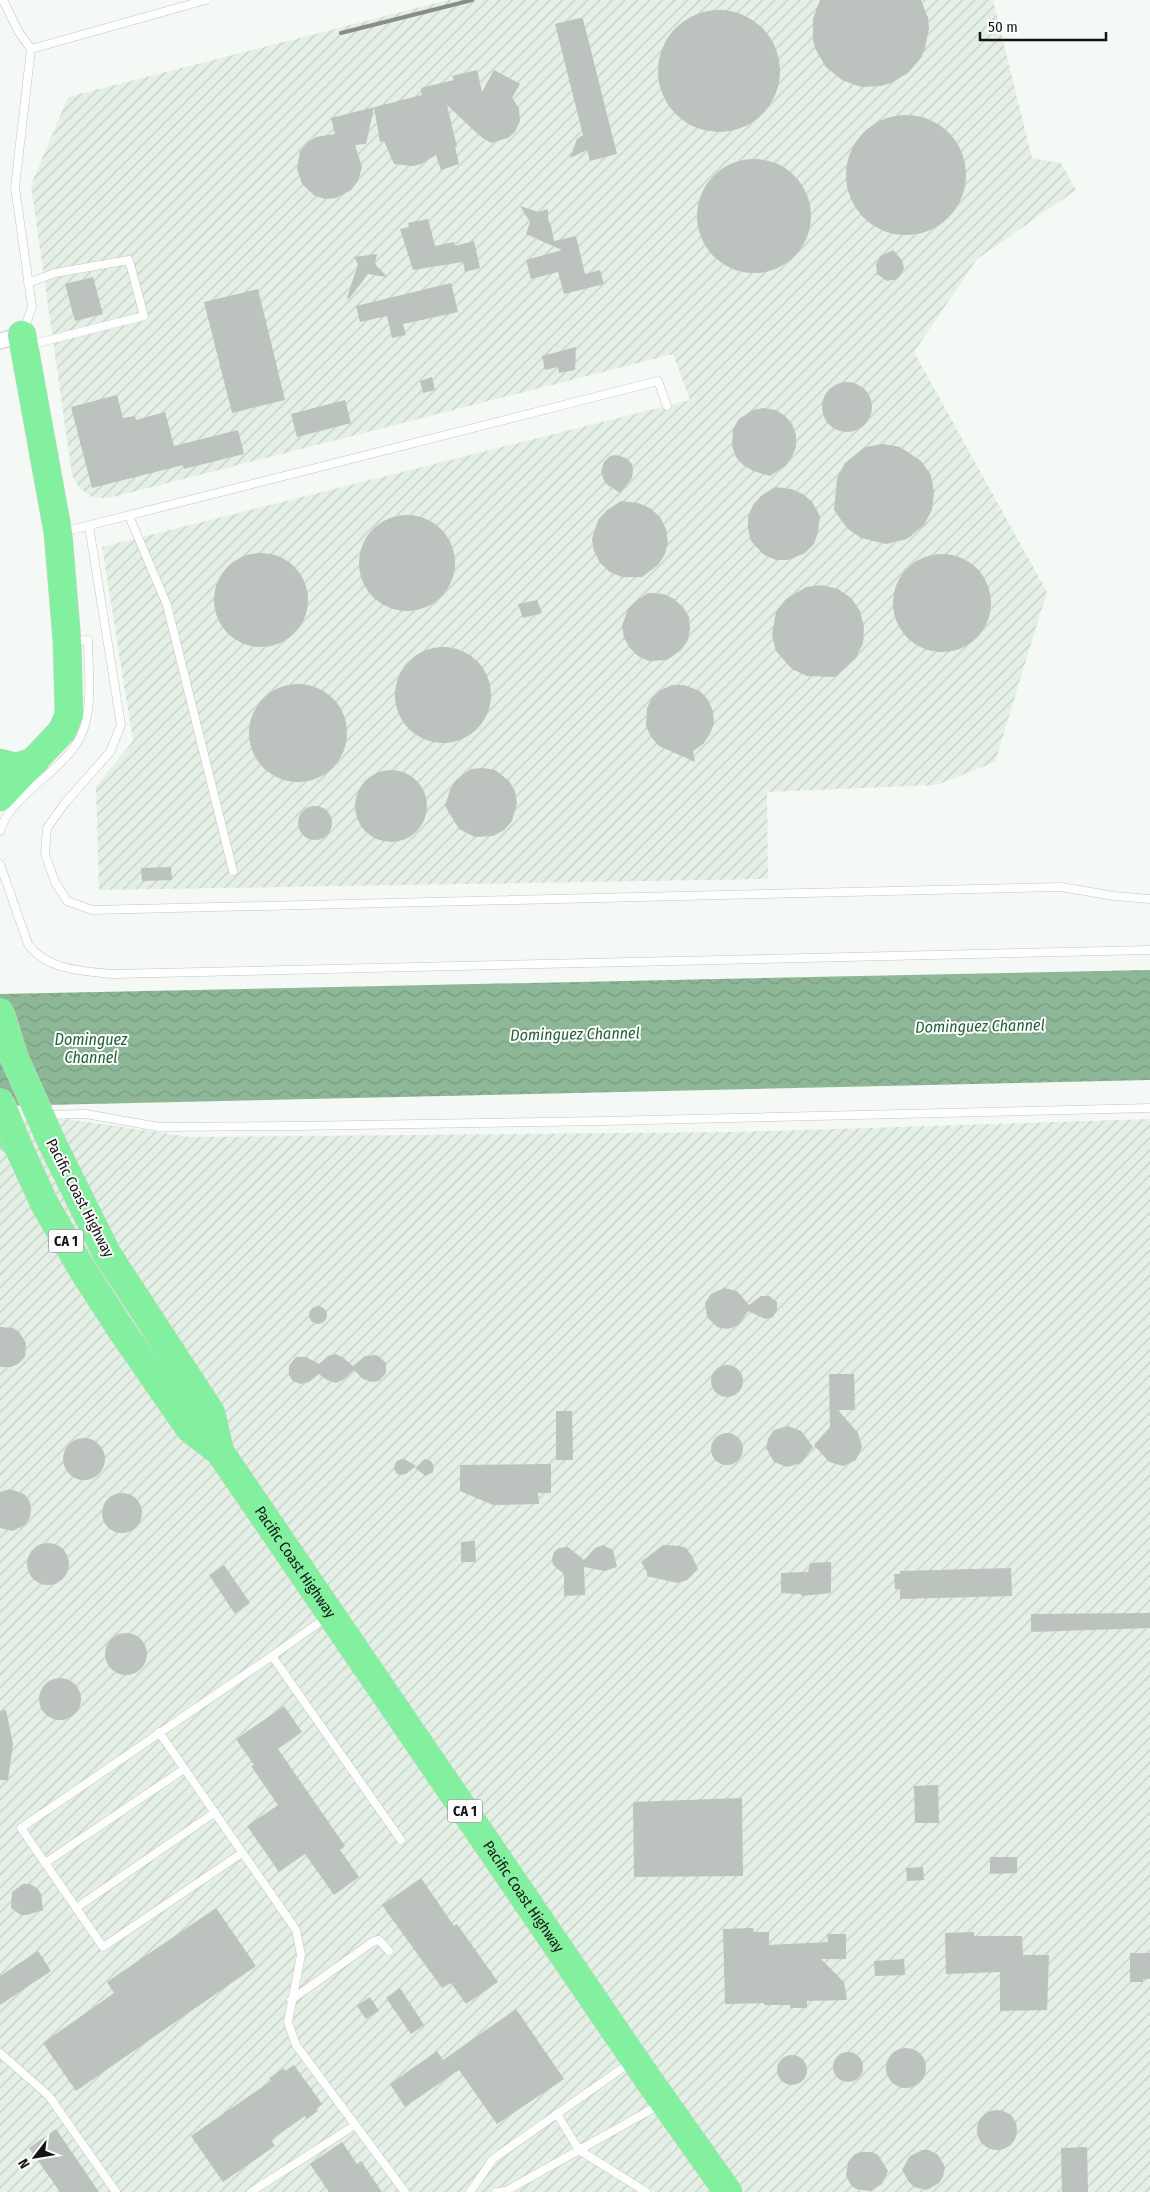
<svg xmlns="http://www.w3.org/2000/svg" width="1150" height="2192" font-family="'Fira Sans Condensed',sans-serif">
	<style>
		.industrial { fill: url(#industrial-furrows) }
		.water { fill: url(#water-waves) }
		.building { fill: #bcc2bd }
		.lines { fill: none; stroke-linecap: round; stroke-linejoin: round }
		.lane-casing { stroke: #c1c6c1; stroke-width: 9 }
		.street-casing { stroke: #c1c6c1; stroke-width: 17 }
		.highway-casing { stroke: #d4d5d4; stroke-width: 29 }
		.lane { stroke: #fff; stroke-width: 8 }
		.street { stroke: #fff; stroke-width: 15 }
		.highway { stroke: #83f09f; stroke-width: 28 }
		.rail { stroke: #898c8a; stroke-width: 4 }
		.highway-bridge-casing { stroke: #d4d5d4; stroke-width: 29; stroke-linecap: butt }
		.highway-bridge { stroke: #83f09f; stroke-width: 28 }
		.labels { text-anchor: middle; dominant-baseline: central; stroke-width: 4; stroke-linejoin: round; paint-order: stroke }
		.shield { fill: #fff; stroke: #595a59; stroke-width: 1 }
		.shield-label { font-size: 14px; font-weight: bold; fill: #121312 }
		.street-label { font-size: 15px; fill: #121312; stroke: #fff }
		.water-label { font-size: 16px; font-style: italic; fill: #216035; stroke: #fff }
	</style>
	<defs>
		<pattern id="industrial-furrows" width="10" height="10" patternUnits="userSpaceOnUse" patternTransform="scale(1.25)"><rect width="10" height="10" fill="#e4f0e6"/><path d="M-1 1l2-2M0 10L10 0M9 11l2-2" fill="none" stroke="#c3cdc4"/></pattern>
		<pattern id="water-waves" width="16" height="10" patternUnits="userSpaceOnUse" patternTransform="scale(1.25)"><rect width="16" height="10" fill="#8db796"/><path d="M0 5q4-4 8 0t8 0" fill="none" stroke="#799c80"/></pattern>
	</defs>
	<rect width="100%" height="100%" fill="#f4f9f5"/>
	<g class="industrial">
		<polygon points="448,0 993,0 1032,158 1061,163 1076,190 977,259 914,352 1047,592 995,762 936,785 767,792 768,879 99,890 96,786 133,741 102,547 690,400 673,354 109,498 92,497 79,488 72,475 31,185 68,97"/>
		<polygon points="67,1119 190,1137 735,1132 1150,1119 1150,2192 0,2192 0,1121"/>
	</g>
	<polygon class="water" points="1150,970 1150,1080 0,1106 0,994"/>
	<g class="building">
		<polygon points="820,0 921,0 928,18 929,28 925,48 921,58 908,73 891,83 881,86 861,87 842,80 826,67 816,50 813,40 813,19"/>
		<circle cx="719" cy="71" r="61"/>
		<polygon points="580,18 583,19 617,154 590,161 587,150 570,158 577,139 583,135 555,24"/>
		<polygon points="477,70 482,92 494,70 520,84 512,98 519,108 520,121 515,132 508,138 491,143 480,136 447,105 457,147 455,147 459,164 441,170 436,155 421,164 413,166 394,164 384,141 380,142 374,107 366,144 355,145 362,167 358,181 351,190 336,198 325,199 315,196 302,184 297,169 300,152 307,143 316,137 335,134 331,118 422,95 421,88 454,80 452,76"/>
		<circle cx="906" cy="175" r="60"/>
		<circle cx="754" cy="216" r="57"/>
		<polygon points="520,206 538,212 548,209 548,219 551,226 554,241 576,236 585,274 600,270 604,284 564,294 558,272 531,279 526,260 562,250 526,234 530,222"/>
		<polygon points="428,219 435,246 454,242 455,246 474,241 480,268 465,272 463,262 413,270 400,229 409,227 408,223"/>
		<polygon points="893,250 902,260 904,269 897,279 887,281 877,274 876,264 881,256"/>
		<polygon points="377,254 375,264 387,277 368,274 349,299 347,298 358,264 354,257"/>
		<polygon points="93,277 103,314 75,321 65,284"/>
		<polygon points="451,283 458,312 403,324 406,335 392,338 387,316 360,322 356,306"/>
		<polygon points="258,289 285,400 232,413 204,302"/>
		<polygon points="576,347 575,370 559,373 558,367 545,370 542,356"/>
		<polygon points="432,377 435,390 423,393 420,381"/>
		<circle cx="847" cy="407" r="25"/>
		<polygon points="117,395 123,418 135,416 136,420 165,412 174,446 238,430 244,454 184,469 183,465 92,488 71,407"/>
		<polygon points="345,400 351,423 297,437 291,414"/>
		<polygon points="764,408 776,410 785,416 792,424 796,435 796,447 792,457 785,466 770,476 753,471 743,465 736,457 732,446 733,429 739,419 753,410"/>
		<polygon points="883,444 900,447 921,461 931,475 934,492 932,510 924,525 907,539 886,544 861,538 847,528 834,510 837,478 845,463 865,447"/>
		<polygon points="616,455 626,458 632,464 633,470 632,478 620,493 605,483 601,472 604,462 610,456"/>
		<polygon points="775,487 791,489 803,494 812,502 820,516 818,532 814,544 805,553 788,560 776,560 764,555 751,541 748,529 748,517 753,505 761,496"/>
		<polygon points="621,501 638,503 650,508 660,517 666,529 668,542 665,554 658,565 642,577 622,577 610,572 600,563 594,551 592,539 598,520 607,510"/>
		<circle cx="407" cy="563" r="48"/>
		<circle cx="261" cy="600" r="47"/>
		<circle cx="942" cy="603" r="49"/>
		<polygon points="822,585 838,589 851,598 860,611 864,627 863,643 856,658 835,677 807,676 792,669 776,651 772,635 776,612 786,599 806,587"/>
		<polygon points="648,593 664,594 674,599 683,607 689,617 690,629 688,640 681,650 667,660 649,661 638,656 630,648 624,638 622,626 628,609 636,601"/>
		<polygon points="537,600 542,613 523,618 518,604"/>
		<circle cx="443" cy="695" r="48"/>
		<circle cx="298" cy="733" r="49"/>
		<polygon points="672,685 684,685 700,691 708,700 713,711 714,723 710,734 703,744 693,751 695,762 659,746 651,737 646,726 647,708 652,698 661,690"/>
		<polygon points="483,768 495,770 509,781 515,791 517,803 512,821 504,830 493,836 475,837 459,829 445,806 450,790 456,780 471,769"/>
		<circle cx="391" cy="806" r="36"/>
		<circle cx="315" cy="823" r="17"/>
		<polygon points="171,867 172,880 142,881 141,868"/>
		<polygon points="724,1288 737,1291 749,1305 761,1296 769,1296 777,1302 777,1310 773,1317 765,1319 748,1311 740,1323 734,1327 727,1329 717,1327 707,1317 705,1303 711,1294"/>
		<circle cx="318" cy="1315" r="9"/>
		<polygon points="0,1327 13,1328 19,1332 26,1343 25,1357 18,1364 11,1367 0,1367"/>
		<polygon points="336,1354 342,1357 353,1366 365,1356 377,1355 386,1363 386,1373 379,1381 372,1382 363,1379 354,1370 343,1380 336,1383 327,1380 319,1374 309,1382 300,1384 293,1381 289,1375 289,1366 296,1357 306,1357 319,1364 328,1356"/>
		<circle cx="727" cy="1381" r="16"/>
		<polygon points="829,1374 854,1374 855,1410 838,1410 858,1433 862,1447 856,1460 843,1466 829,1462 814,1445 830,1427"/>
		<polygon points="556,1411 572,1411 573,1460 556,1460"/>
		<polygon points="788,1426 801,1431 813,1447 801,1463 787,1467 774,1462 766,1448 768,1439 774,1430"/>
		<circle cx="727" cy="1449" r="16"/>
		<circle cx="84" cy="1459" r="21"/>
		<polygon points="401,1459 404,1459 416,1466 406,1474 400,1475 396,1473 394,1467 396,1462"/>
		<polygon points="425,1459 431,1461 434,1467 433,1472 426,1476 415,1468"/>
		<polygon points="551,1464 551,1493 538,1493 539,1504 493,1505 460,1491 460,1465"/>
		<polygon points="10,1489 24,1494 30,1502 31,1509 30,1517 25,1525 12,1531 0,1528 0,1492"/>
		<circle cx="122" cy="1513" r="20"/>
		<polygon points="475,1541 476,1562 461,1562 461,1542"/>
		<circle cx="48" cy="1564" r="21"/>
		<polygon points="603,1545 613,1550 617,1567 605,1571 584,1567 585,1595 564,1596 564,1574 553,1565 552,1559 554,1552 559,1548 568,1547 584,1560 595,1548"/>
		<polygon points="663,1545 680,1546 686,1548 692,1556 698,1569 687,1580 677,1583 647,1576 647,1572 641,1562"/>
		<polygon points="831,1562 831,1593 801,1596 801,1594 781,1593 781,1573 808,1572 810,1563"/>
		<polygon points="224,1565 250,1603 235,1614 209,1575"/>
		<polygon points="1011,1568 1012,1596 900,1599 900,1589 895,1589 894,1574 900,1574 900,1571"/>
		<polygon points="1150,1613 1150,1628 1031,1632 1031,1614"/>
		<circle cx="126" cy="1654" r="21"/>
		<circle cx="60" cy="1699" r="21"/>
		<polygon points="284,1706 302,1732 278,1749 345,1846 340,1850 359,1877 334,1895 305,1854 279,1872 247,1826 278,1805 251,1766 254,1765 236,1739"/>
		<polygon points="6,1710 13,1744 8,1780 0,1780 0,1711"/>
		<polygon points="938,1785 939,1823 915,1823 914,1786"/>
		<polygon points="742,1798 743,1876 634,1877 633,1802"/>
		<polygon points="990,1857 1017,1857 1017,1873 990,1874"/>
		<polygon points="923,1867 924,1880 907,1881 906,1868"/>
		<polygon points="421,1878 454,1926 457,1924 498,1982 466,2004 451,1983 442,1988 382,1905"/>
		<polygon points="23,1884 30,1884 38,1889 41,1894 43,1910 27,1915 21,1915 11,1908 12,1892"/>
		<polygon points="216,1908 256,1966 76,2091 43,2043 114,1993 107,1982"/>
		<polygon points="753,1928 754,1932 769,1932 769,1945 828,1942 827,1934 846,1934 846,1959 821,1959 844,1982 847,2000 807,2001 807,2008 790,2008 790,2005 764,2005 764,2003 725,2004 723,1929"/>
		<polygon points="974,1932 974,1936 1022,1936 1023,1955 1049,1955 1047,2010 1000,2011 1000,1972 946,1974 945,1933"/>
		<polygon points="38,1951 51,1971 0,2005 0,1976"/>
		<polygon points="1130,1953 1150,1953 1150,1979 1143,1979 1143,1982 1130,1982"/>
		<polygon points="904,1959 905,1975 875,1976 874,1961"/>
		<polygon points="400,1988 424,2025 411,2034 386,1998"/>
		<polygon points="370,1997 379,2011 366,2019 357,2006"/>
		<polygon points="516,2009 564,2079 497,2124 459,2070 405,2107 390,2084 437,2051 443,2060"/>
		<circle cx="906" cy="2068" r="20"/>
		<circle cx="848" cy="2067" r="15"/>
		<circle cx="792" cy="2070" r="15"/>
		<polygon points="294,2065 322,2104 316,2109 318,2111 307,2119 305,2116 271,2140 275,2146 223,2182 191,2136 271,2081 269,2078 284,2068 285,2071"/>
		<circle cx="997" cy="2130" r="20"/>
		<polygon points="56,2129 99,2192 60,2192 29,2148"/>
		<polygon points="342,2142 357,2164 361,2161 382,2192 329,2192 310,2164"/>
		<polygon points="1087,2147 1088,2192 1062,2192 1061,2148"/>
		<polygon points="922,2150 929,2150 938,2155 945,2167 943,2177 939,2183 927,2190 914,2187 909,2182 902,2170 910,2156"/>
		<polygon points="862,2152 872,2152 878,2155 888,2171 882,2184 870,2191 856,2189 851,2185 846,2176 848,2162 855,2154"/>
	</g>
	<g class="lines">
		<defs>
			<g id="lane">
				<polyline points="3,0 18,31 31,49"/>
				<polyline points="28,283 55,273 129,260 144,316 29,345"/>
				<polyline points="23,332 32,307 15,187 31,49 206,0"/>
				<polyline points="129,516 167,605 233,871"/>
				<polyline points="89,526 121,725 110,752 65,803 47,828 45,854 55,882 67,901 92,910 1061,887 1114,896 1150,899"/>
				<polyline points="63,532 658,381 667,406"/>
				<path d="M0,831C13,789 70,771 84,728C93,700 88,668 88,640L71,641"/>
				<path d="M0,864L28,944C46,970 83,971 113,974L1150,950"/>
				<polyline points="44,1115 86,1114 159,1127 296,1126 604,1121 1150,1108"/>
				<polyline points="327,1617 272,1656 401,1840"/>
				<polyline points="159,1732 296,1930 301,1955 288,2022 296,2045 405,2192"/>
				<polyline points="242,1853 103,1947 21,1828 272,1656"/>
				<polyline points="45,1863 184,1769"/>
				<polyline points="76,1908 214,1813"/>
				<polyline points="291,2000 374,1941 379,1940 389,1951"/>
				<polyline points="0,2053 49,2096 116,2192"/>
				<polyline points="557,2114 579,2150 646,2192"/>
				<polyline points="251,2192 355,2125"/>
				<polyline points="470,2192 493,2159 631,2062"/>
				<polyline points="496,2192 506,2191 661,2104"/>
			</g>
			<polyline id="street" points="0,341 22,335"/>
			<g id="highway">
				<polyline points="0,763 16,767 35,761"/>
				<polyline points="0,797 62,731 69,715 67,641 58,533 22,335"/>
				<path id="s1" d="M4,1129L19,1148L44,1203L82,1269L120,1328L190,1429L220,1452L650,2082L728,2192"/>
				<polyline points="53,1145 107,1254 211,1413 220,1452"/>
			</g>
		</defs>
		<use href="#lane" class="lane-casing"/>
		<use href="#street" class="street-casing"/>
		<use href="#highway" class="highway-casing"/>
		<use href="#lane" class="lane"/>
		<use href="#street" class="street"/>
		<use href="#highway" class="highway"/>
		<polyline class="rail" points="341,33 472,0"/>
		<defs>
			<g id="highway-bridge">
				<polyline points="0,1012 14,1057 53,1145"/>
				<polyline points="0,1102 19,1148"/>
			</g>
		</defs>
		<use href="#highway-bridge" class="highway-bridge-casing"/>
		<use href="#highway-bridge" class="highway-bridge"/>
	</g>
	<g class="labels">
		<g class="shield">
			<rect x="48.5" y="1229.5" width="35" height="23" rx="4"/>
			<rect x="447.5" y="1799.5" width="35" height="23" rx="4"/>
		</g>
		<g class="shield-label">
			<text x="66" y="1241">CA 1</text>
			<text x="465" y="1811">CA 1</text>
		</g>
		<g class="street-label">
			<text transform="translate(80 1198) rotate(63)">Pacific Coast Highway</text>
			<text stroke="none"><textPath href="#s1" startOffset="525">Pacific Coast Highway</textPath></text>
			<text stroke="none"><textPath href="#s1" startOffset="930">Pacific Coast Highway</textPath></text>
		</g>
		<g class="water-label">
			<text transform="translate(980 1026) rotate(-1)">Dominguez Channel</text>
			<text transform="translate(575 1034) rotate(-1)">Dominguez Channel</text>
			<text x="91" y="1039">Dominguez<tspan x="91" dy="18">Channel</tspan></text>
		</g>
	</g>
	<g transform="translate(35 2157) rotate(239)" stroke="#ffffff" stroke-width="4" paint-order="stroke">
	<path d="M0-4L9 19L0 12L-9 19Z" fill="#121312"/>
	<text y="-8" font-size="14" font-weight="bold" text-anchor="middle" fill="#121312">N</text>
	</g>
	<path d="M980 32v8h126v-8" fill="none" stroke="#121312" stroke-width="2.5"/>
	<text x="988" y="32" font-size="15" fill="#121312" stroke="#ffffff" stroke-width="4" paint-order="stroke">50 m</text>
</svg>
